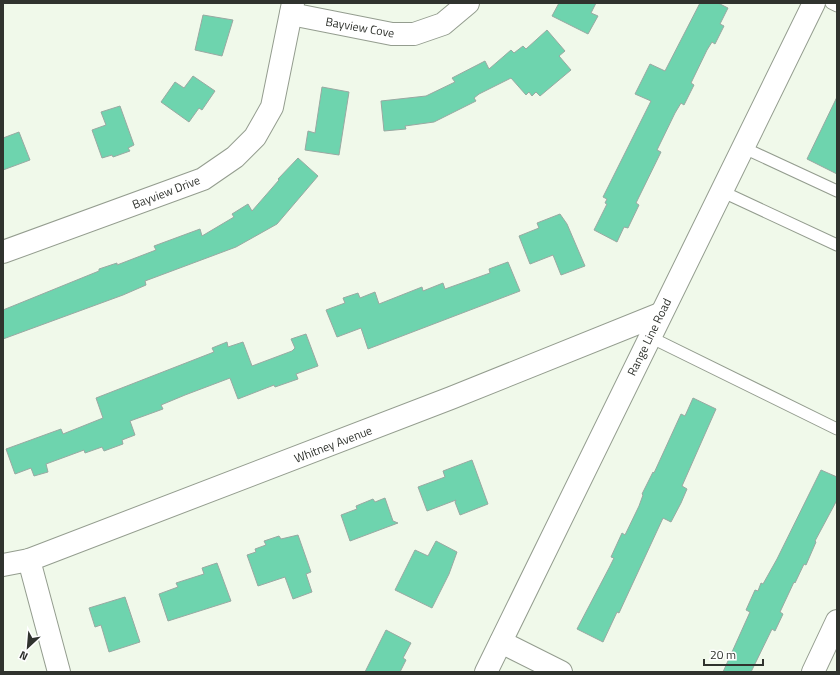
<svg xmlns="http://www.w3.org/2000/svg" width="840" height="675" font-family="'Titillium Web',sans-serif">
	<style>
		.building { fill: #6ed4ae; stroke: #99a9a2 }
		.lines { fill: none; stroke-linecap: round; stroke-linejoin: round }
		.service-casing { stroke: #949d8f; stroke-width: 13 }
		.minor-casing { stroke: #949d8f; stroke-width: 24 }
		.secondary-casing { stroke: #949d8f; stroke-width: 24 }
		.service { stroke: #fff; stroke-width: 11 }
		.minor { stroke: #fff; stroke-width: 22 }
		.secondary { stroke: #fff; stroke-width: 22 }
		.labels { text-anchor: middle; dominant-baseline: central; stroke-width: 3.5; stroke-linejoin: round; paint-order: stroke }
		.street-label { font-size: 12px; fill: #30332e; stroke: #fff }
	</style>
	<rect width="100%" height="100%" fill="#f0f9ea"/>
	<g class="building">
		<polygon points="559,3 596,3 591,13 598,16 588,34 552,16"/>
		<polygon points="700,3 718,3 728,8 720,24 724,26 715,44 712,42 707,50 691,83 694,85 684,105 681,103 675,113 657,150 661,152 636,203 639,205 628,228 624,227 617,242 594,230 607,204 605,203 607,199 603,197 651,101 635,94 650,64 665,71"/>
		<polygon points="203,15 233,20 222,56 195,50"/>
		<polygon points="547,30 565,51 559,56 571,70 540,96 536,92 532,96 529,92 526,95 511,78 479,94 474,98 476,101 434,122 405,126 406,129 384,131 381,101 426,96 455,82 452,78 485,61 489,69 511,50 514,53 523,46 526,49"/>
		<polygon points="193,76 215,91 202,110 199,108 189,122 161,102 175,82 184,88"/>
		<polygon points="322,87 349,92 339,155 305,150 308,131 315,133"/>
		<polygon points="837,97 837,174 807,159"/>
		<polygon points="120,106 134,145 128,148 130,151 113,157 112,155 102,158 92,130 106,125 101,112"/>
		<polygon points="19,132 30,160 3,170 3,138"/>
		<polygon points="298,158 318,176 277,224 236,247 145,281 146,285 123,295 3,339 3,310 99,271 99,269 117,263 117,265 156,250 154,246 200,229 202,236 234,217 232,214 248,204 252,211 279,180 278,179"/>
		<polygon points="560,214 567,224 585,266 561,275 553,255 530,264 519,236 539,228 537,223"/>
		<polygon points="508,262 520,291 368,349 361,328 337,337 326,310 345,303 343,298 358,293 360,298 375,292 379,304 422,287 423,291 443,283 445,289 490,273 489,269"/>
		<polygon points="306,334 318,366 296,374 298,379 275,387 274,385 238,399 230,378 185,395 161,405 163,409 130,421 135,435 122,440 123,444 104,451 102,447 85,453 84,450 46,464 48,472 34,476 31,468 15,474 6,449 61,429 63,434 103,418 96,398 214,352 212,348 227,342 228,347 243,342 252,366 292,351 295,348 291,339"/>
		<polygon points="693,398 716,409 682,486 687,489 681,503 671,522 663,518 619,613 617,612 603,642 577,629 609,568 614,558 611,557 622,533 625,535 639,506 643,495 642,494 653,472 654,473 681,414 685,416"/>
		<polygon points="472,460 488,504 460,515 455,502 456,500 427,511 418,487 445,477 443,471"/>
		<polygon points="821,470 837,477 837,500 815,541 816,542 806,565 804,564 795,583 794,582 780,612 783,614 775,631 772,629 751,672 723,672 750,612 746,610 755,590 758,591 761,583 763,584 777,559"/>
		<polygon points="385,498 393,521 398,523 350,541 341,515 357,509 356,506 373,499 375,502"/>
		<polygon points="298,535 311,572 306,574 312,592 293,599 285,577 258,586 247,555 256,552 255,549 266,545 264,541 279,536 281,539"/>
		<polygon points="436,541 457,552 449,574 432,608 395,590 415,550 428,556"/>
		<polygon points="217,563 231,601 168,621 159,594 178,587 176,583 204,574 202,568"/>
		<polygon points="125,597 140,642 109,652 101,625 95,627 89,608"/>
		<polygon points="386,630 411,643 403,658 406,660 400,672 365,672"/>
	</g>
	<g class="lines">
		<defs>
			<g id="service">
				<polyline points="831,3 837,6"/>
				<polyline points="742,147 837,191"/>
				<polyline points="721,191 837,245"/>
				<polyline points="650,337 837,429"/>
			</g>
			<g id="minor">
				<polyline points="291,14 392,34 414,34 443,24 468,3"/>
				<polyline points="3,252 203,179 235,157 255,137 272,107 293,3"/>
				<polyline points="29,560 59,672"/>
				<polyline points="3,565 29,560 451,398 660,314"/>
				<polyline points="501,642 561,672"/>
				<polyline points="813,672 837,621"/>
			</g>
			<polyline id="secondary" points="486,672 814,3"/>
		</defs>
		<use href="#service" class="service-casing"/>
		<use href="#minor" class="minor-casing"/>
		<use href="#secondary" class="secondary-casing"/>
		<use href="#service" class="service"/>
		<use href="#minor" class="minor"/>
		<use href="#secondary" class="secondary"/>
	</g>
	<g class="labels">
		<g class="street-label">
			<text transform="translate(360 27) rotate(10)">Bayview Cove</text>
			<text transform="translate(166 192) rotate(-21)">Bayview Drive</text>
			<text transform="translate(649 337) rotate(-64)">Range Line Road</text>
			<text transform="translate(333 444) rotate(-21)">Whitney Avenue</text>
		</g>
	</g>
	<rect width="840" height="675" fill="none" stroke="#30332e" stroke-width="8"/>
	<g transform="translate(28 647) rotate(206)" stroke="#ffffff" stroke-width="3" paint-order="stroke">
	<path d="M0-3L7 15L0 10L-7 15Z" fill="#30332e"/>
	<text y="-6" font-size="11" font-weight="bold" text-anchor="middle" fill="#30332e">N</text>
	</g>
	<path d="M704 659v6h59v-6" fill="none" stroke="#30332e" stroke-width="2"/>
	<text x="710" y="659" font-size="12" fill="#30332e" stroke="#ffffff" stroke-width="3" paint-order="stroke">20 m</text>
</svg>
